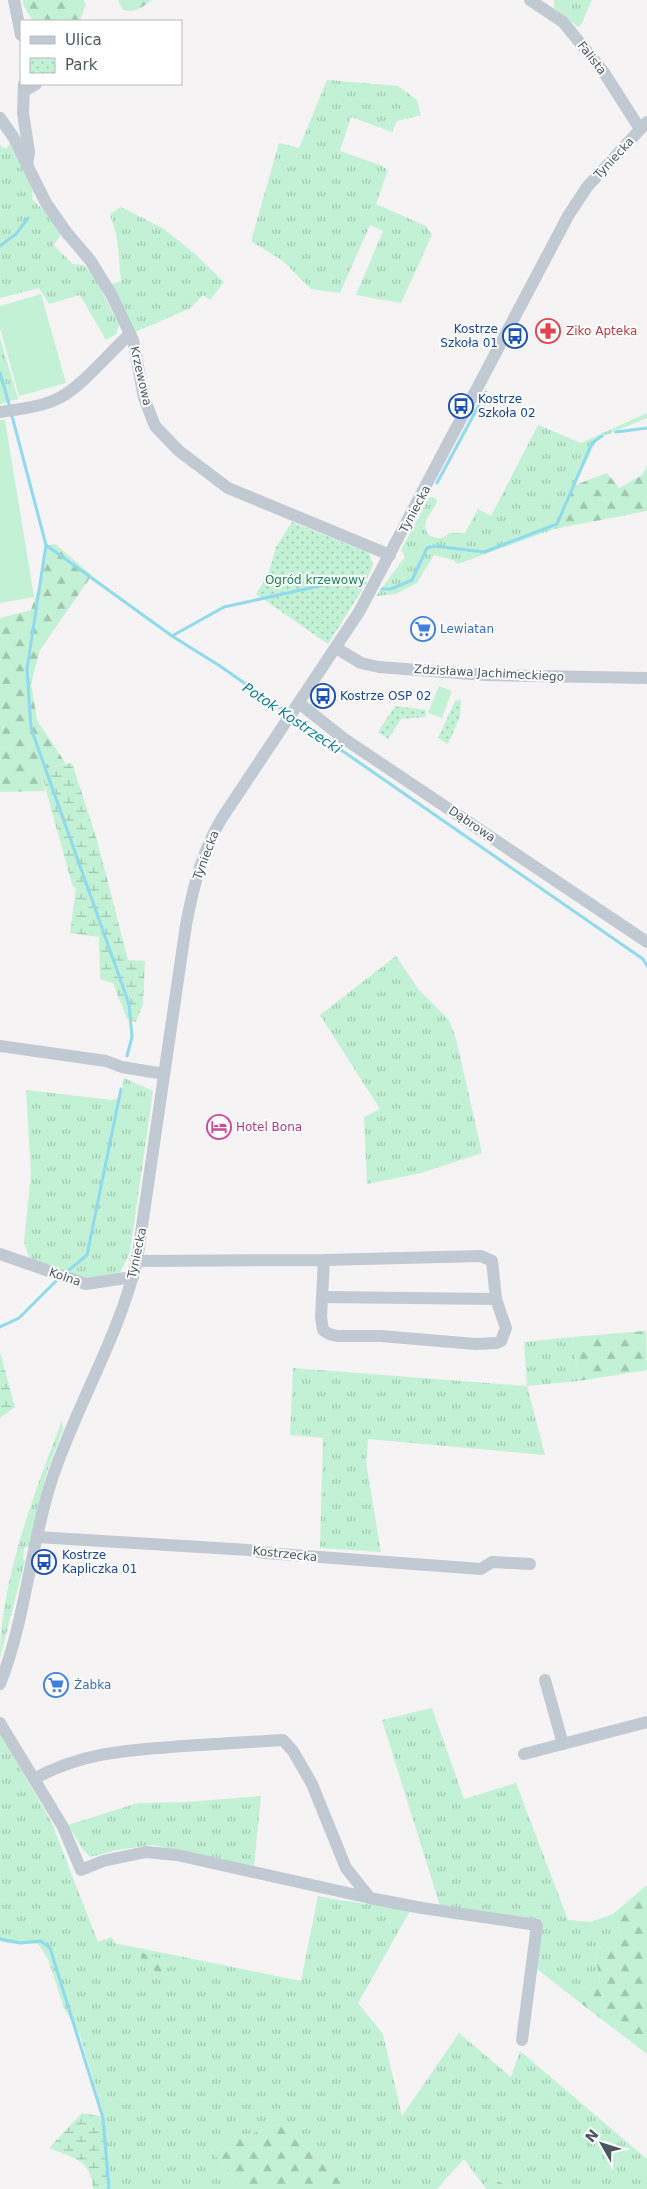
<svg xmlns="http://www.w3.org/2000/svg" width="647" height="2189" font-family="'DejaVu Sans',sans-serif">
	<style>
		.grass { fill: url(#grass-tufts) }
		.forest { fill: url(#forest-firs) }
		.wetland { fill: url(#wetland-marsh) }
		.park { fill: url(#park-dots) }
		.garden { fill: #c3f1d5 }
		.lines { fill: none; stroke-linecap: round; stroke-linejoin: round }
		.stream { stroke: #90daee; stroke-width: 3 }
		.minor { stroke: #c1cad2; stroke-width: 12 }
		.labels { text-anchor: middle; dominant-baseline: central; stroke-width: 4; stroke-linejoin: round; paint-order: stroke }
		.street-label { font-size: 12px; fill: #4a5661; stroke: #fff }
		.transit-label { font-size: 12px; fill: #164399; stroke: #fff; text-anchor: start }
		.health-label { font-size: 12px; fill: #be3a42; stroke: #fff; text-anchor: start }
		.park-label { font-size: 12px; fill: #17864f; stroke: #fff }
		.shop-label { font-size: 12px; fill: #366cbe; stroke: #fff; text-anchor: start }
		.hotel-label { font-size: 12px; fill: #b23c85; stroke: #fff; text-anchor: start }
		.water-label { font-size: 14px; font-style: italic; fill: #0c7c9b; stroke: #fff }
	</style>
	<defs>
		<pattern id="grass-tufts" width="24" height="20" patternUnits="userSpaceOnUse" patternTransform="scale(1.25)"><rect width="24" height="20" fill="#c3f1d5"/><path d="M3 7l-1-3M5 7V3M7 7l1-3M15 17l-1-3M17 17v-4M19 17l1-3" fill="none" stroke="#a0c6b0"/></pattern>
		<pattern id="forest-firs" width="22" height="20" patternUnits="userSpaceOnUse" patternTransform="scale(1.25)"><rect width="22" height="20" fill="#c3f1d5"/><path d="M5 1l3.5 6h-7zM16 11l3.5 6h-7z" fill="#a0c6b0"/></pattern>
		<pattern id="wetland-marsh" width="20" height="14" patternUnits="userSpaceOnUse" patternTransform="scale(1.25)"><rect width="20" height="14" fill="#c3f1d5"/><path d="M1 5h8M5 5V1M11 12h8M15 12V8" fill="none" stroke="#a0c6b0"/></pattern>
		<pattern id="park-dots" width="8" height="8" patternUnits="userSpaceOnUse" patternTransform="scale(1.25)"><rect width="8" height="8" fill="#c3f1d5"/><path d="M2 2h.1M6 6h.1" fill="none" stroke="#a0c6b0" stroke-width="1.8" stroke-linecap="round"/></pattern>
	</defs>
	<rect width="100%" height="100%" fill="#f5f3f3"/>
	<g class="grass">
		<polygon points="554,0 592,0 581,25 578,27 554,8"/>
		<polygon points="327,80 398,86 417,100 421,115 397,121 392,132 351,117 340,151 380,165 388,170 376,204 426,226 432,235 401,303 356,295 383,231 370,225 340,293 311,289 283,261 251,241 279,143 299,148"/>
		<polygon points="10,144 33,190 32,199 53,220 61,235 53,245 73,264 84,265 94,276 119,325 116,334 106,340 80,295 49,304 39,288 0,298 0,145 6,149"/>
		<polygon points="121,207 164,229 194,253 224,282 210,300 203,295 191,308 135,332 109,285 121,281 117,238 110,214"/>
		<polygon points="0,338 18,399 0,404"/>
		<path d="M647,413V418L597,439L554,529L458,564L453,560L434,555L417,583L396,594L376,596L405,557L401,550L429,498L433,497L437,500C434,514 417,522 430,536C438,538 443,540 449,533H465L478,509L491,516L538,425L581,443Z"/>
		<polygon points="320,683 325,686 323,705 318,708 311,705 310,700"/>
		<polygon points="396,956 419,990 449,1020 456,1039 482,1153 421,1173 367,1184 364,1117 380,1109 320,1015"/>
		<polygon points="124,1078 153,1091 130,1252 119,1275 93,1279 36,1263 29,1257 24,1242 31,1173 26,1090 112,1100 121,1097"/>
		<polygon points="573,1337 578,1381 527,1386 545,1455 368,1439 366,1462 381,1552 320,1548 323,1438 290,1435 293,1368 527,1386 524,1342"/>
		<path d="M62,1420L63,1429L47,1472L29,1546L24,1548L23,1559L25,1561L0,1658C0,1580 35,1492 62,1420Z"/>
		<polygon points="432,1708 464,1799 516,1783 568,1920 591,1922 613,1914 620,1931 595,1953 600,1981 578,1990 574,1998 537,1969 543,1921 440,1906 382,1720"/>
		<path d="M0,1734L51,1821L98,1942L112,1937L114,1943L301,1981L318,1896C348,1903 380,1904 410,1911L358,2003L383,2034L402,2116L459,2033L511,2077L520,2051L647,2159V2189H511L490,2176L484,2186L464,2159L437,2189H349L282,2123L210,2149L245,2189H110L104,2117L80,2035L64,2008L48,1959L38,1944C24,1942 13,1946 0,1941Z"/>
		<polygon points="261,1796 254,1866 153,1845 117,1850 90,1857 82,1848 68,1825 138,1803 185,1802"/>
	</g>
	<g class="forest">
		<polygon points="23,0 83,0 86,4 81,17 81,21 33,21 23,5"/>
		<path d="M118,0H152C142,7 136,13 123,10Z"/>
		<polygon points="647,465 647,511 554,529 575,485 607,473 619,488 642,475"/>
		<polygon points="55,544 92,575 40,650 31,683 37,720 66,764 40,769 45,791 0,792 0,618 31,610 43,574 45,547"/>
		<polygon points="646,1331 647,1370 578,1381 573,1337"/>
		<polygon points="647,1885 647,2054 574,1998 578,1990 600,1981 595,1953 620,1931 613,1914"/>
		<polygon points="140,1952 166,1960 166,1974 143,1967"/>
		<polygon points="282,2123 349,2189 245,2189 210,2149"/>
		<polygon points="490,2176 511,2189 486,2189 484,2186"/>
	</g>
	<g class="wetland">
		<polygon points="72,763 97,840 128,960 145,961 143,1004 136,1022 127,1019 113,983 100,979 99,937 70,933 76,888 73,887 40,769"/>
		<polygon points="0,1352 15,1407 0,1418"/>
		<path d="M82,2113L104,2117L110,2189H93C91,2159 73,2158 49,2148Z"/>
	</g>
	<g class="park">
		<polygon points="292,522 369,553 373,565 362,590 328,644 256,594 268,575 276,547"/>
		<polygon points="461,700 460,717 448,744 438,738 455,701"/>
		<polygon points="395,706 426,710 426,717 401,719 388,739 378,732"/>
	</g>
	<g class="garden">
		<polygon points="41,294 66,383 19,396 0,328 0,306"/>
		<polygon points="0,420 5,420 34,597 0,603"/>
		<polygon points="439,686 452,691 442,718 428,713"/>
	</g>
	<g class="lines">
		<g class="stream">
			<polyline points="0,246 16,234 28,218"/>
			<polyline points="0,373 9,404"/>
			<polyline points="12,416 46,545 172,636 220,666 287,713"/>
			<polyline points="616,432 647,428"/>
			<polyline points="437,483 486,392"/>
			<polyline points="46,545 27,669 31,728 129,1004 132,1037 127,1056"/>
			<polyline points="382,589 391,589 412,580 427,548 434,546 484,552 557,524 592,443 602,436"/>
			<polyline points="172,636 224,607 351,579 365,583"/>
			<polyline points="292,716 643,959 647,966"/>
			<polyline points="68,1271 87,1255 121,1089"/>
			<polyline points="0,1327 19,1318 57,1280"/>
			<polyline points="0,1939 20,1943 41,1941 50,1948 103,2118 109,2189"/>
		</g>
		<g class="minor">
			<polyline points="14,0 21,35"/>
			<polyline points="530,0 563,22 603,71 640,129"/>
			<polyline points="24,84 23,113 29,152 27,165 46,203 67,233 90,260 111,294 133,340 144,398 155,426 179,451 228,488 390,555"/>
			<polyline points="24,91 36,84"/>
			<polyline points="0,118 14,138 26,163"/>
			<path d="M0,412C19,409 43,407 61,397C83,385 110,352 130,334"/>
			<polyline points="336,648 361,663 379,667 485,675 647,678"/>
			<polyline points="299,703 343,738 647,942"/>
			<polyline points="0,1046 106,1061 122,1067 164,1074"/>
			<polyline points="0,1254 86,1284 133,1277"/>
			<polyline points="136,1261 324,1260 321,1317 323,1330 329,1334 337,1336 381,1336 475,1344 497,1343 501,1341 506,1328 496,1299 492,1261 481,1256 324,1260"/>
			<polyline points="323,1297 496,1299"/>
			<polyline points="37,1537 249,1550 266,1553 481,1569 492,1562 530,1564"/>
			<polyline points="545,1680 563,1744"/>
			<path d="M0,1684C26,1618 30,1546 52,1479C75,1409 114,1345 133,1275C138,1259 140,1242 142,1226L186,925C193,888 202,851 222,818L359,612L568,216L587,187L647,122"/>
			<path d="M0,1723L34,1779C82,1752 129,1750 183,1746C216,1744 249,1742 283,1740L293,1751L312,1784L346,1868L370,1898L422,1908L537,1925L522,2040"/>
			<polyline points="524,1754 647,1722"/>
			<polyline points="34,1779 63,1827 81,1870 103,1861 146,1852 177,1855 370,1898"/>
		</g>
	</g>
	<defs>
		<symbol id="pharmacy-ring" viewBox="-11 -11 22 22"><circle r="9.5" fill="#fff" stroke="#e0444e" stroke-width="1.5"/><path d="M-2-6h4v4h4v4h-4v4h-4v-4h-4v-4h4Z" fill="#e0444e"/></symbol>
		<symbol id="bus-ring" viewBox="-11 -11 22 22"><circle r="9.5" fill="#fff" stroke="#1a4fb4" stroke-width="1.5"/><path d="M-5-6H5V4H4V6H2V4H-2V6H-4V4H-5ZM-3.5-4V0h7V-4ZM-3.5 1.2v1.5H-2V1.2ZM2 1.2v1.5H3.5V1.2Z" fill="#1a4fb4"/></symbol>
		<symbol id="supermarket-ring" viewBox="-11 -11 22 22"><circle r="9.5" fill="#fff" stroke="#3f7fe0" stroke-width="1.5"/><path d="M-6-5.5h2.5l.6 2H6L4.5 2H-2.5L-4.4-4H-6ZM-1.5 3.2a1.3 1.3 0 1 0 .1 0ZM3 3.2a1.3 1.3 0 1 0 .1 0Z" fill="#3f7fe0"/></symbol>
		<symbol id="hotel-ring" viewBox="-11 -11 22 22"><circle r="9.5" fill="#fff" stroke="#d1479c" stroke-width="1.5"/><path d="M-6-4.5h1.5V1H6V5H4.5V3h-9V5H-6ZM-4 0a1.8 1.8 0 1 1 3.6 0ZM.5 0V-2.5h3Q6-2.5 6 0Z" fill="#d1479c"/></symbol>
	</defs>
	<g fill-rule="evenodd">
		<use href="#pharmacy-ring" x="534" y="317" width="28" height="28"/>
		<use href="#bus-ring" x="501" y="322" width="28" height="28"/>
		<use href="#bus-ring" x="447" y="392" width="28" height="28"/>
		<use href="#supermarket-ring" x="409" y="615" width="28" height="28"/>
		<use href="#bus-ring" x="309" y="682" width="28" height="28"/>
		<use href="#hotel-ring" x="205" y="1113" width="28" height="28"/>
		<use href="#bus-ring" x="30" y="1548" width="28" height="28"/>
		<use href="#supermarket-ring" x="42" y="1671" width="28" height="28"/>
	</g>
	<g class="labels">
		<g class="street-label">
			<text transform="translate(592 58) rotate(52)">Falista</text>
			<text transform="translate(614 158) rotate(-47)">Tyniecka</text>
			<text transform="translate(141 376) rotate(77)">Krzewowa</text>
			<text transform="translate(415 509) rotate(-62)">Tyniecka</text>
			<text transform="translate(489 673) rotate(3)">Zdzisława Jachimeckiego</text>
			<text transform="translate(472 824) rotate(34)">Dąbrowa</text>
			<text transform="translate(206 855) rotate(-69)">Tyniecka</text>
			<text transform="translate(137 1253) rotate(-78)">Tyniecka</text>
			<text transform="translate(65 1277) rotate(19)">Kolna</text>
			<text transform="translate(285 1554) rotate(6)">Kostrzecka</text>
		</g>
		<g class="transit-label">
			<text x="498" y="329" text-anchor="end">Kostrze<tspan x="498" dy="14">Szkoła 01</tspan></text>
			<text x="478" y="399">Kostrze<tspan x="478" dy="14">Szkoła 02</tspan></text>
			<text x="340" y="696">Kostrze OSP 02</text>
			<text x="62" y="1555">Kostrze<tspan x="62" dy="14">Kapliczka 01</tspan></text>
		</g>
		<g class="health-label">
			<text x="566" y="331">Ziko Apteka</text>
		</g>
		<g class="park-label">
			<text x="315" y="580">Ogród krzewowy</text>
		</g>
		<g class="shop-label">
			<text x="440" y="629">Lewiatan</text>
			<text x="74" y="1685">Żabka</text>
		</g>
		<g class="hotel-label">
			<text x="236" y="1127">Hotel Bona</text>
		</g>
		<g class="water-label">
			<text transform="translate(292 718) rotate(34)">Potok Kostrzecki</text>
		</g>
	</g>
	<rect x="20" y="20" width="162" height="65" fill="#ffffff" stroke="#b7bbc0"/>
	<rect x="30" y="36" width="25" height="8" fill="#c1cad2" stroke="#b7bbc0"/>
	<text x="65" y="45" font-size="15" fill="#4a5661">Ulica</text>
	<rect x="30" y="58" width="25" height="15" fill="url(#park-dots)" stroke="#b7bbc0"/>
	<text x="65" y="70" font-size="15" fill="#4a5661">Park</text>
	<g transform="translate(602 2144) rotate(309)" stroke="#ffffff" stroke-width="4" paint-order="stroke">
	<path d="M0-4L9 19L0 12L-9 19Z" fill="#4a5661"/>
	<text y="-8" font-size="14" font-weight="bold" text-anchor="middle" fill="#4a5661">N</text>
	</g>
</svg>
